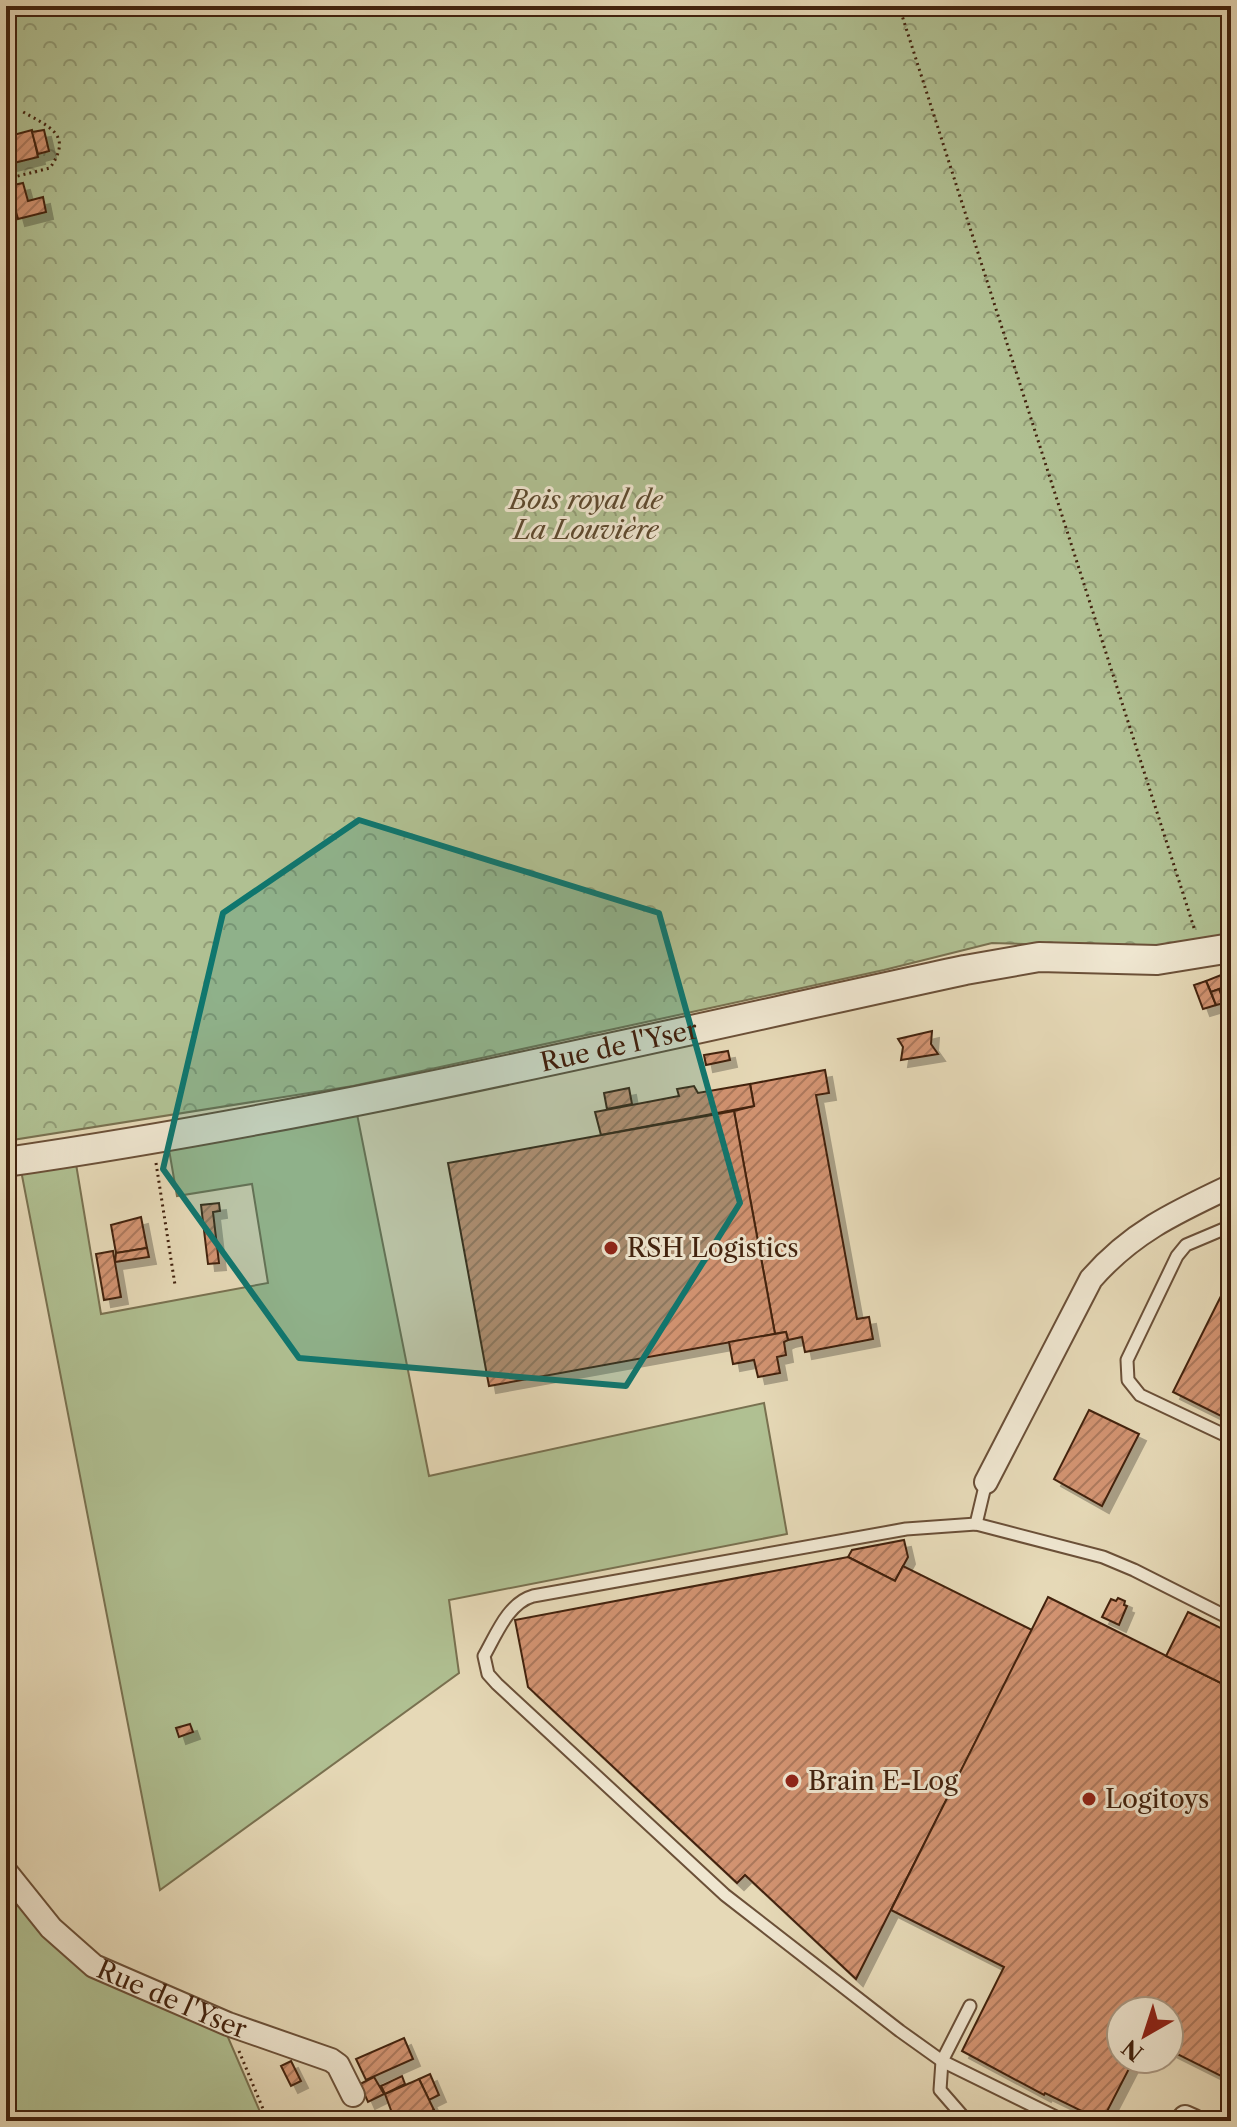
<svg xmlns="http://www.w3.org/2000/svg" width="1237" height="2127" font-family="'Libre Caslon Text',serif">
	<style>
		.grass { fill: #b0c092; stroke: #797150; stroke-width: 2 }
		.forest { fill: url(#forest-crowns); stroke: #797150; stroke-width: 2 }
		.building { fill: url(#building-hatch); stroke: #42220e; stroke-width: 2; filter: url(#shadow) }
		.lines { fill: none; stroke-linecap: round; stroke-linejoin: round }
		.service-casing { stroke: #6b5038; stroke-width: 15 }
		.minor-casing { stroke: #6b5038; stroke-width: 26 }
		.tertiary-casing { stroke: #6b5038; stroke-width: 32 }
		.path { stroke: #42220e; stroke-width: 3; stroke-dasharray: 2 4; stroke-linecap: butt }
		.service { stroke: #efe6d0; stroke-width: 11 }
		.minor { stroke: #efe6d0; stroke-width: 22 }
		.tertiary { stroke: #efe6d0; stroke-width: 28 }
		.marked { fill: #0f766e; fill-opacity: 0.2; stroke: #0f766e; stroke-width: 6; stroke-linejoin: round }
		.poi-dot { fill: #8f2418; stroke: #efe6d0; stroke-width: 3 }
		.labels { text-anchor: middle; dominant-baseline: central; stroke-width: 6; stroke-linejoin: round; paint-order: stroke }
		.park-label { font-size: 26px; font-style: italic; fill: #5e4a2f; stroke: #efe6d0 }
		.street-label { font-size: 26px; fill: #42220e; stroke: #efe6d0 }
		.poi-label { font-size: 26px; fill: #42220e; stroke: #efe6d0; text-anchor: start }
	</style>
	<defs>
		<pattern id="forest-crowns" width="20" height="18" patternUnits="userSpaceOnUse" patternTransform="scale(2)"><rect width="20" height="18" fill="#b0c092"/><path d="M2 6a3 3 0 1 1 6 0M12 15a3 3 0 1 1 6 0" fill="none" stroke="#919c76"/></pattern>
		<pattern id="building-hatch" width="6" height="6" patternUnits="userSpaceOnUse" patternTransform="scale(2)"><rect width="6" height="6" fill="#d29371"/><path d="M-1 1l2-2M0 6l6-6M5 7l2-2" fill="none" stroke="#ac785b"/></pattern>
		<filter id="shadow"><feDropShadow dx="7" dy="7" stdDeviation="0" flood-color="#0004"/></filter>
	</defs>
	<rect width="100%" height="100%" fill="#e6d9b7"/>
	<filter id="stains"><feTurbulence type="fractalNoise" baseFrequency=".0025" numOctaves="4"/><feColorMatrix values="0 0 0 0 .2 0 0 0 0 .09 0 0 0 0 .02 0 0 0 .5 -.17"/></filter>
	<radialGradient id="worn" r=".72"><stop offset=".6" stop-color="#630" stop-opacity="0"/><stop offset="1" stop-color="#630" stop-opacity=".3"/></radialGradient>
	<g class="grass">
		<polygon points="356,1109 429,1476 764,1403 787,1534 449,1600 459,1673 160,1890 19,1160 74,1152 101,1314 268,1283 252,1184 177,1196 167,1138"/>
		<polygon points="6,1884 46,1935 224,2028 264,2121 6,2121"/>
	</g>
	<polygon class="forest" points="6,6 1231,6 1231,935 1154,948 992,943 884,970 353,1086 6,1141"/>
	<g class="building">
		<polygon points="32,130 38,157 6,165 6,137"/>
		<polygon points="44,130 49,151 38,154 32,132"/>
		<polygon points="23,183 28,201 43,197 46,212 18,219 9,186"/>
		<polygon points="1226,973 1231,984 1231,1000 1224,1003 1219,989 1211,992 1206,981"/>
		<polygon points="1206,981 1216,1005 1203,1009 1194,985"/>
		<polygon points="1219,989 1224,1003 1216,1005 1211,992"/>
		<polygon points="932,1031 931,1044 938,1054 901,1060 903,1047 898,1039"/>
		<polygon points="728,1051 730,1060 706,1065 704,1055"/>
		<polygon points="825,1070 829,1093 816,1095 857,1319 869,1317 873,1339 805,1352 802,1337 788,1340 786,1332 775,1334 734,1111 754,1106 750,1084"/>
		<polygon points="750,1084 754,1106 601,1135 595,1112 679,1096 677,1089 694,1086 698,1093"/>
		<polygon points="629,1088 632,1104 607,1109 604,1093"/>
		<polygon points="734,1111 775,1334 489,1386 448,1163"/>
		<polygon points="219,1203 220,1211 213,1212 219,1263 208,1264 201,1205"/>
		<polygon points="141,1217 147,1248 116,1253 111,1225"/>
		<polygon points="147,1248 149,1257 115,1262 116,1253"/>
		<polygon points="113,1251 121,1297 104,1300 96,1254"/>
		<polygon points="1231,1276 1231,1421 1173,1392"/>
		<polygon points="786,1332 788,1340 784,1342 786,1355 777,1357 780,1373 758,1377 754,1360 733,1364 729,1342"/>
		<polygon points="1089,1410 1139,1434 1102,1506 1054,1479"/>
		<polygon points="904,1540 908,1557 895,1581 848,1557 852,1550"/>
		<polygon points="848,1557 895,1581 903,1566 1032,1630 856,1979 745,1875 737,1883 528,1687 515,1620"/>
		<polygon points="1048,1597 1231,1688 1231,2081 1169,2050 1169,2011 1121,2011 1121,2059 1134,2059 1102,2121 1045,2093 1044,2095 962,2051 1004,1967 891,1910"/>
		<polygon points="1118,1598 1125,1601 1124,1605 1127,1606 1119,1625 1102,1617 1111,1599 1116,1601"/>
		<polygon points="1188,1612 1231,1633 1231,1688 1166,1656"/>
		<polygon points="190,1724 193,1732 179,1737 176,1728"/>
		<polygon points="404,2038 413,2059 366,2080 356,2059"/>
		<polygon points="291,2061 301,2081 291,2086 281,2066"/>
		<polygon points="430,2074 439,2095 429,2100 419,2079"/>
		<polygon points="402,2076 405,2084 385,2094 381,2086"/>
		<polygon points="374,2077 384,2094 368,2102 360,2084"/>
		<polygon points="419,2079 434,2110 411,2121 395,2121 385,2094"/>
		<polygon points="434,2110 439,2121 411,2121"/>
	</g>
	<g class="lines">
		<defs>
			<g id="service">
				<polyline points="6,89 9,103"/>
				<polyline points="1231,1226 1186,1245 1177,1256 1127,1360 1128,1380 1140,1395 1231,1438"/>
				<polyline points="976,1524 986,1482"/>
				<polyline points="967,2121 940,2090 942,2061 970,2006"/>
				<path d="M1064,2121L942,2061L900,2031L725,1895L497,1684L488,1674L484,1656C496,1635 508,1603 533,1596L906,1529L976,1524L1103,1557L1134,1570L1231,1619"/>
				<polyline points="1159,2121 1185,2117"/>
			</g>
			<g id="minor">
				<path d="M986,1482L1091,1279C1132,1232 1176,1212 1231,1186"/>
				<path id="s1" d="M6,1872L51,1928L94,1966L228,2024L331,2060L338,2065L353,2095"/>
				<polyline points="1185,2117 1194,2121"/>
			</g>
			<g id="tertiary">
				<path id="s2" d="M6,1162C329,1115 646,1039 965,970L1039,957L1157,960L1231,948"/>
			</g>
		</defs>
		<use href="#service" class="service-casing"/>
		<use href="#minor" class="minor-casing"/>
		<use href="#tertiary" class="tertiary-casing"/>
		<g class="path">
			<polyline points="899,6 1195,931"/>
			<path d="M6,179L50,168C74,133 48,127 20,110"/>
			<polyline points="156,1163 175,1285"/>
			<polyline points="239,2051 268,2121"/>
		</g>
		<use href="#service" class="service"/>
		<use href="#minor" class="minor"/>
		<use href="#tertiary" class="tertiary"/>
	</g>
	<path class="marked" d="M359,820L659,913L740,1203L626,1386L299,1358L163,1169L223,913Z"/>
	<g class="poi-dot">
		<circle cx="611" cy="1248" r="8"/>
		<circle cx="792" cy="1781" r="8"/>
		<circle cx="1089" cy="1799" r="8"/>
	</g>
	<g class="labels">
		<g class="park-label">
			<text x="586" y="500">Bois royal de<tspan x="586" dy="30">La Louvière</tspan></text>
		</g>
		<g class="street-label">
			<text stroke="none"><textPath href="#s2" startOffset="624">Rue de l'Yser</textPath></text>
			<text stroke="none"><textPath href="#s1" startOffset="214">Rue de l'Yser</textPath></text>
		</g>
		<g class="poi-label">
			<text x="627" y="1248">RSH Logistics</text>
			<text x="808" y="1781">Brain E-Log</text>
			<text x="1105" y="1799">Logitoys</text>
		</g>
	</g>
	<rect width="1237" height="2127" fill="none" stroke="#e6d9b7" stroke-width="32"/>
	<rect x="8" y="8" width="1221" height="2111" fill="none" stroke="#42220e" stroke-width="4"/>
	<rect x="16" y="16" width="1205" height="2095" fill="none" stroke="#42220e" stroke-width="2"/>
	<g transform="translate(1145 2035) rotate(219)"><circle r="38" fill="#efe6d0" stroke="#aa9882" stroke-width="2"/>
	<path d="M0-6L14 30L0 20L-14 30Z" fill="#8f2418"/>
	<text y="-12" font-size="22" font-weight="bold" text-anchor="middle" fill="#42220e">N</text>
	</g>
	<rect width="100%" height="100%" filter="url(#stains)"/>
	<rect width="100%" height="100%" fill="url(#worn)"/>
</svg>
